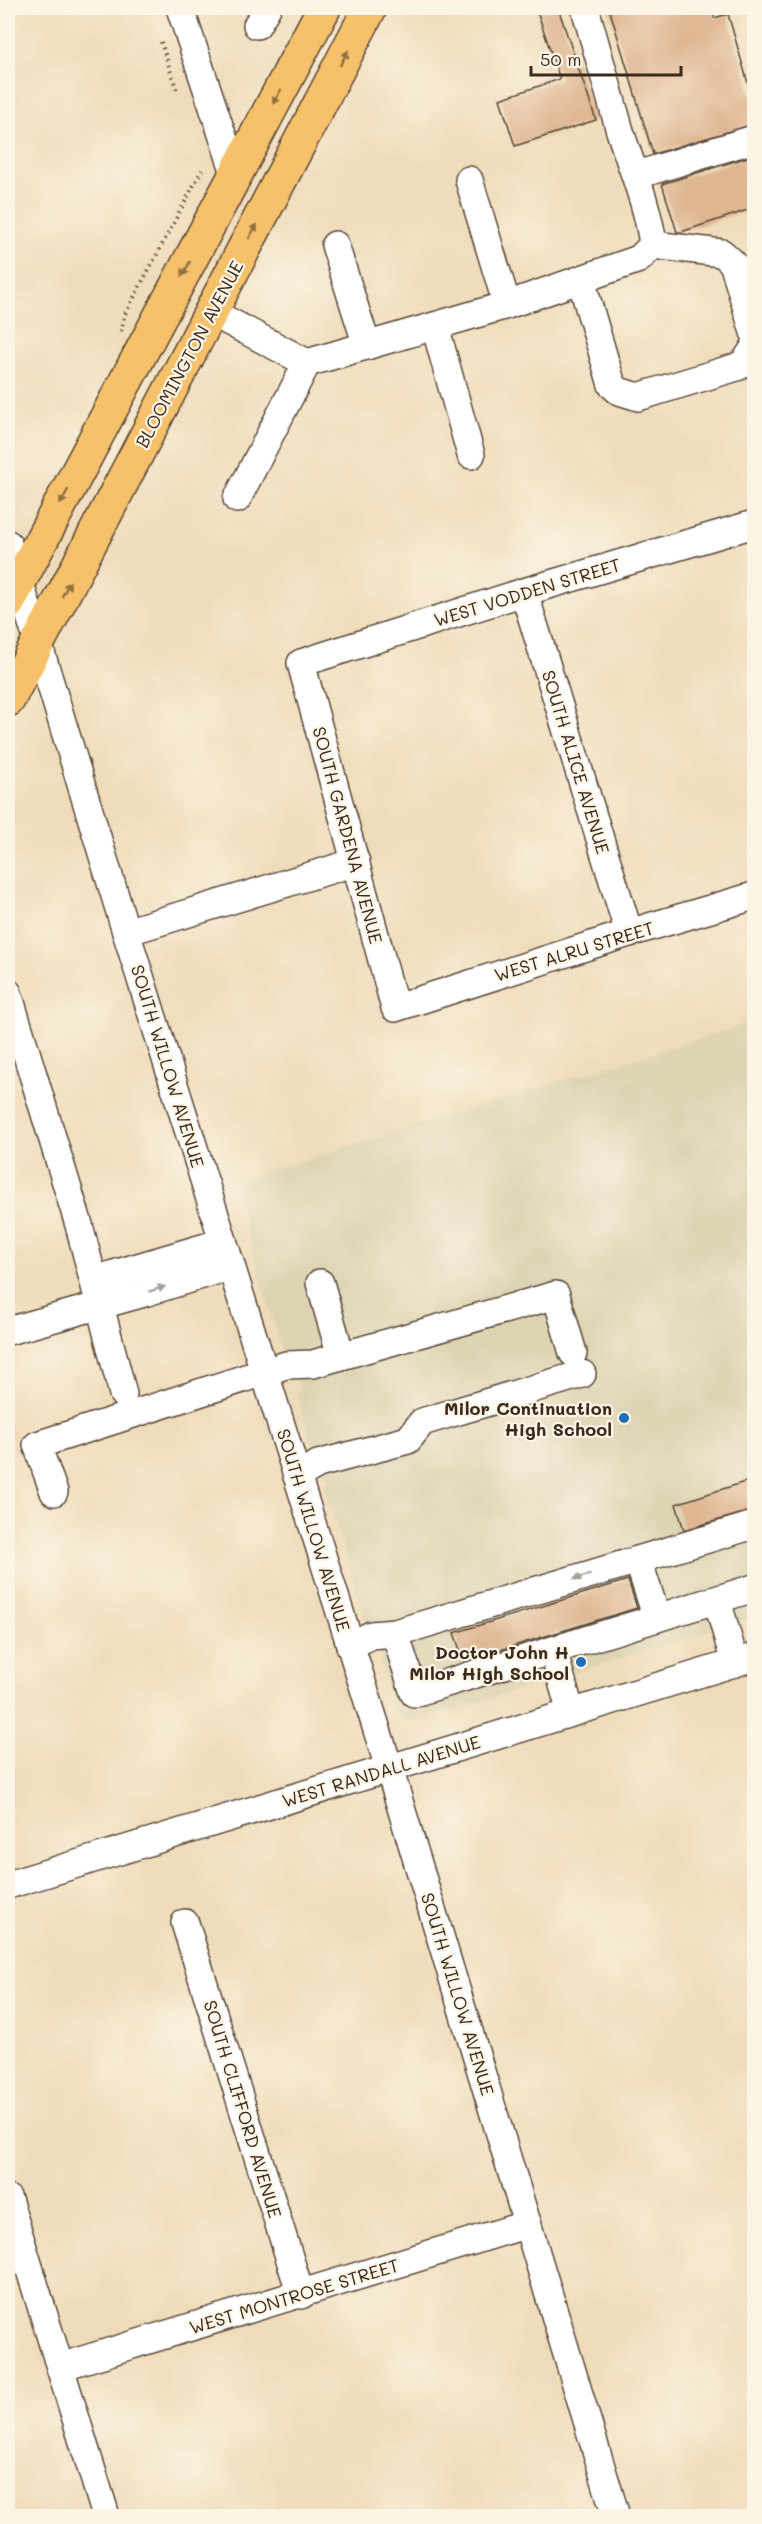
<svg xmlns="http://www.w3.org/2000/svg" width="762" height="2524" font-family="Mali,sans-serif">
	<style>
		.built { fill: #ded4b4 }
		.building { fill: #dfb691 }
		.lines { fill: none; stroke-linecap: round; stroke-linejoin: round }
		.minor-casing { stroke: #564535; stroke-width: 30 }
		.major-casing { stroke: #564535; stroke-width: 36 }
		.path { stroke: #564535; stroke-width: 4; stroke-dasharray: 1.5 4.5; stroke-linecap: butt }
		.minor { stroke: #fff; stroke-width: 27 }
		.major { stroke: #f6c16b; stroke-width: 33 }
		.oneway { fill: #8f6e41 }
		.oneway2 { fill: #a79f9a }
		.poi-dot { fill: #1f6fb2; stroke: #fcf5e5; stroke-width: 2 }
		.labels { text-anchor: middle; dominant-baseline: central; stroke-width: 4.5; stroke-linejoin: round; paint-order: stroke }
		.street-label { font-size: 18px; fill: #3b2a1e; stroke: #fcf5e5 }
		.poi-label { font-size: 18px; font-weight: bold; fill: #3b2a1e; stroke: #fcf5e5; text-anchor: end }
	</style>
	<rect width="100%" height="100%" fill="#fcf5e5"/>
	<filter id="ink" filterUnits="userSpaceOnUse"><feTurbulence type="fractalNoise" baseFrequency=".0167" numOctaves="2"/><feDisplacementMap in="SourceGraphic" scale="12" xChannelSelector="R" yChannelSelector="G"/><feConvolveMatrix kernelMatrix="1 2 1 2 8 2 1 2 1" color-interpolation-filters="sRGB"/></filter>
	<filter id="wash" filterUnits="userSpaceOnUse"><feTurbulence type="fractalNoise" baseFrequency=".008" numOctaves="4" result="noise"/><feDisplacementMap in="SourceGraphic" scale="24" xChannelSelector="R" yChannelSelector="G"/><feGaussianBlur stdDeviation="1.35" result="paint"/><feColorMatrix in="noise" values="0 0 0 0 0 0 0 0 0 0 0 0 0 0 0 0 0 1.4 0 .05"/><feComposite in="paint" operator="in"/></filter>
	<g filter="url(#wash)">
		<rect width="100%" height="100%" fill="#efdcba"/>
		<polygon class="built" points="754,1022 754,1617 417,1721 399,1719 395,1713 380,1663 382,1658 372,1623 366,1621 324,1486 328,1481 319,1457 315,1456 297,1393 299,1388 286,1355 282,1352 234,1187 236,1181"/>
		<g id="blocks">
			<g class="building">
				<polygon points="536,8 558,8 596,120 515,146 500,99 560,79"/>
				<polygon points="609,8 713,8 714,18 728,14 754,104 754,124 653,154"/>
				<polygon points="754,155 754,208 681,232 677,232 662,184"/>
				<polygon points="754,1479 754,1510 684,1530 676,1504"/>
				<polygon points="628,1580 637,1608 464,1661 454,1633"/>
			</g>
		</g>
	</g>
	<g filter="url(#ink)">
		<use href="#blocks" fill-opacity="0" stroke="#564535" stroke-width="1.5"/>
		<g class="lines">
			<defs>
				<g id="minor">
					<polyline points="180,8 236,176"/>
					<polyline points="257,25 267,8"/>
					<polyline points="637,175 754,139"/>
					<polyline points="469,180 507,305"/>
					<polyline points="335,245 367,346"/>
					<polyline points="653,245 722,253 733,263 754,332"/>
					<polyline points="581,280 612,385 619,391 638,397 737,367 745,362 754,348"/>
					<polyline points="211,312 307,363"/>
					<polyline points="435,326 471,455"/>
					<path d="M237,499L307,363L507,305L639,259L653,245C648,205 632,169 620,131C608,90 597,49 585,8"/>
					<polyline points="754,524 524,592 301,663 395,1008 629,933 754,896"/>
					<polyline points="8,544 126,932 389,1768 616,2516"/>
					<polyline points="524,592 629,933"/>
					<polyline points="126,932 356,862"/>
					<polyline points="8,993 79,1225 123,1394"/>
					<polyline points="94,1280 223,1242"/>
					<polyline points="320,1283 341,1356"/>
					<polyline points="8,1331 144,1293 231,1266"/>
					<polyline points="297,1476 318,1464 408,1440 422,1422 582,1374"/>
					<polyline points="54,1492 37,1445 286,1365 313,1364 556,1295 573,1353"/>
					<polyline points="638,1560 657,1618"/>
					<polyline points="717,1600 735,1663"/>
					<polyline points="395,1633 414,1693 754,1588"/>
					<polyline points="350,1646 371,1635 395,1633 754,1525"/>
					<polyline points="553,1650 571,1713"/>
					<polyline points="8,1885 754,1657"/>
					<polyline points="185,1923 301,2295"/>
					<polyline points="8,2199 106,2516"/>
					<polyline points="60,2367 528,2224"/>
				</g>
				<g id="major">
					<polyline points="8,603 324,8"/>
					<polyline points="8,700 370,8"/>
				</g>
			</defs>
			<use href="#minor" class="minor-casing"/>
			<use href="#major" class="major-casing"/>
			<g class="path">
				<polyline points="161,42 177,91"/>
				<polyline points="121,331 124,316 202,170"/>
			</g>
			<use href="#minor" class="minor"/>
			<use href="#major" class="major"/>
		</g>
		<defs><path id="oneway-solid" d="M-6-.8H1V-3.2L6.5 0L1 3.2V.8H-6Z" transform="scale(1.5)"/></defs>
		<g class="oneway">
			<use href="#oneway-solid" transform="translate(344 58) rotate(-62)"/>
			<use href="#oneway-solid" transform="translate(277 97) rotate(118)"/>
			<use href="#oneway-solid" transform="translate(253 231) rotate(-62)"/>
			<use href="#oneway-solid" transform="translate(186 269) rotate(118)"/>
			<use href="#oneway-solid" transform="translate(64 497) rotate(118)"/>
			<use href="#oneway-solid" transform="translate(66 589) rotate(-62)"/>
		</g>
		<g class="oneway2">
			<use href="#oneway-solid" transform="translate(157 1289) rotate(-17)"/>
			<use href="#oneway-solid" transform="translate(582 1577) rotate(163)"/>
		</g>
	</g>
	<g class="poi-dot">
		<circle cx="624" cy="1418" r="6"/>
		<circle cx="581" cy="1662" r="6"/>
	</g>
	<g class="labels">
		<g class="street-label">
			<text transform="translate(189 354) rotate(-62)">BLOOMINGTON AVENUE</text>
			<text transform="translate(527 592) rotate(-17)">WEST VODDEN STREET</text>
			<text transform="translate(576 762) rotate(73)">SOUTH ALICE AVENUE</text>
			<text transform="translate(348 835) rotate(75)">SOUTH GARDENA AVENUE</text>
			<text transform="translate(574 951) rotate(-17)">WEST ALRU STREET</text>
			<text transform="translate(168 1066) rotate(73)">SOUTH WILLOW AVENUE</text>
			<text transform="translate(314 1530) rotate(73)">SOUTH WILLOW AVENUE</text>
			<text transform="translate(381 1771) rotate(-17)">WEST RANDALL AVENUE</text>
			<text transform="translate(458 1994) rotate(73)">SOUTH WILLOW AVENUE</text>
			<text transform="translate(243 2109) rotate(73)">SOUTH CLIFFORD AVENUE</text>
			<text transform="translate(294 2296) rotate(-17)">WEST MONTROSE STREET</text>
		</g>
		<g class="poi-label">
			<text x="612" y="1408">Milor Continuation<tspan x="612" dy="21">High School</tspan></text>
			<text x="569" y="1652">Doctor John H<tspan x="569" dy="21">Milor High School</tspan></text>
		</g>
	</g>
	<rect width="762" height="2524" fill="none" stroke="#fcf5e5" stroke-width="30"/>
	<path d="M531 66v9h150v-9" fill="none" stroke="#3b2a1e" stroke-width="3"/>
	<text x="540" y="66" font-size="18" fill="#3b2a1e" stroke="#fcf5e5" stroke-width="4.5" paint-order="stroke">50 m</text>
</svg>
